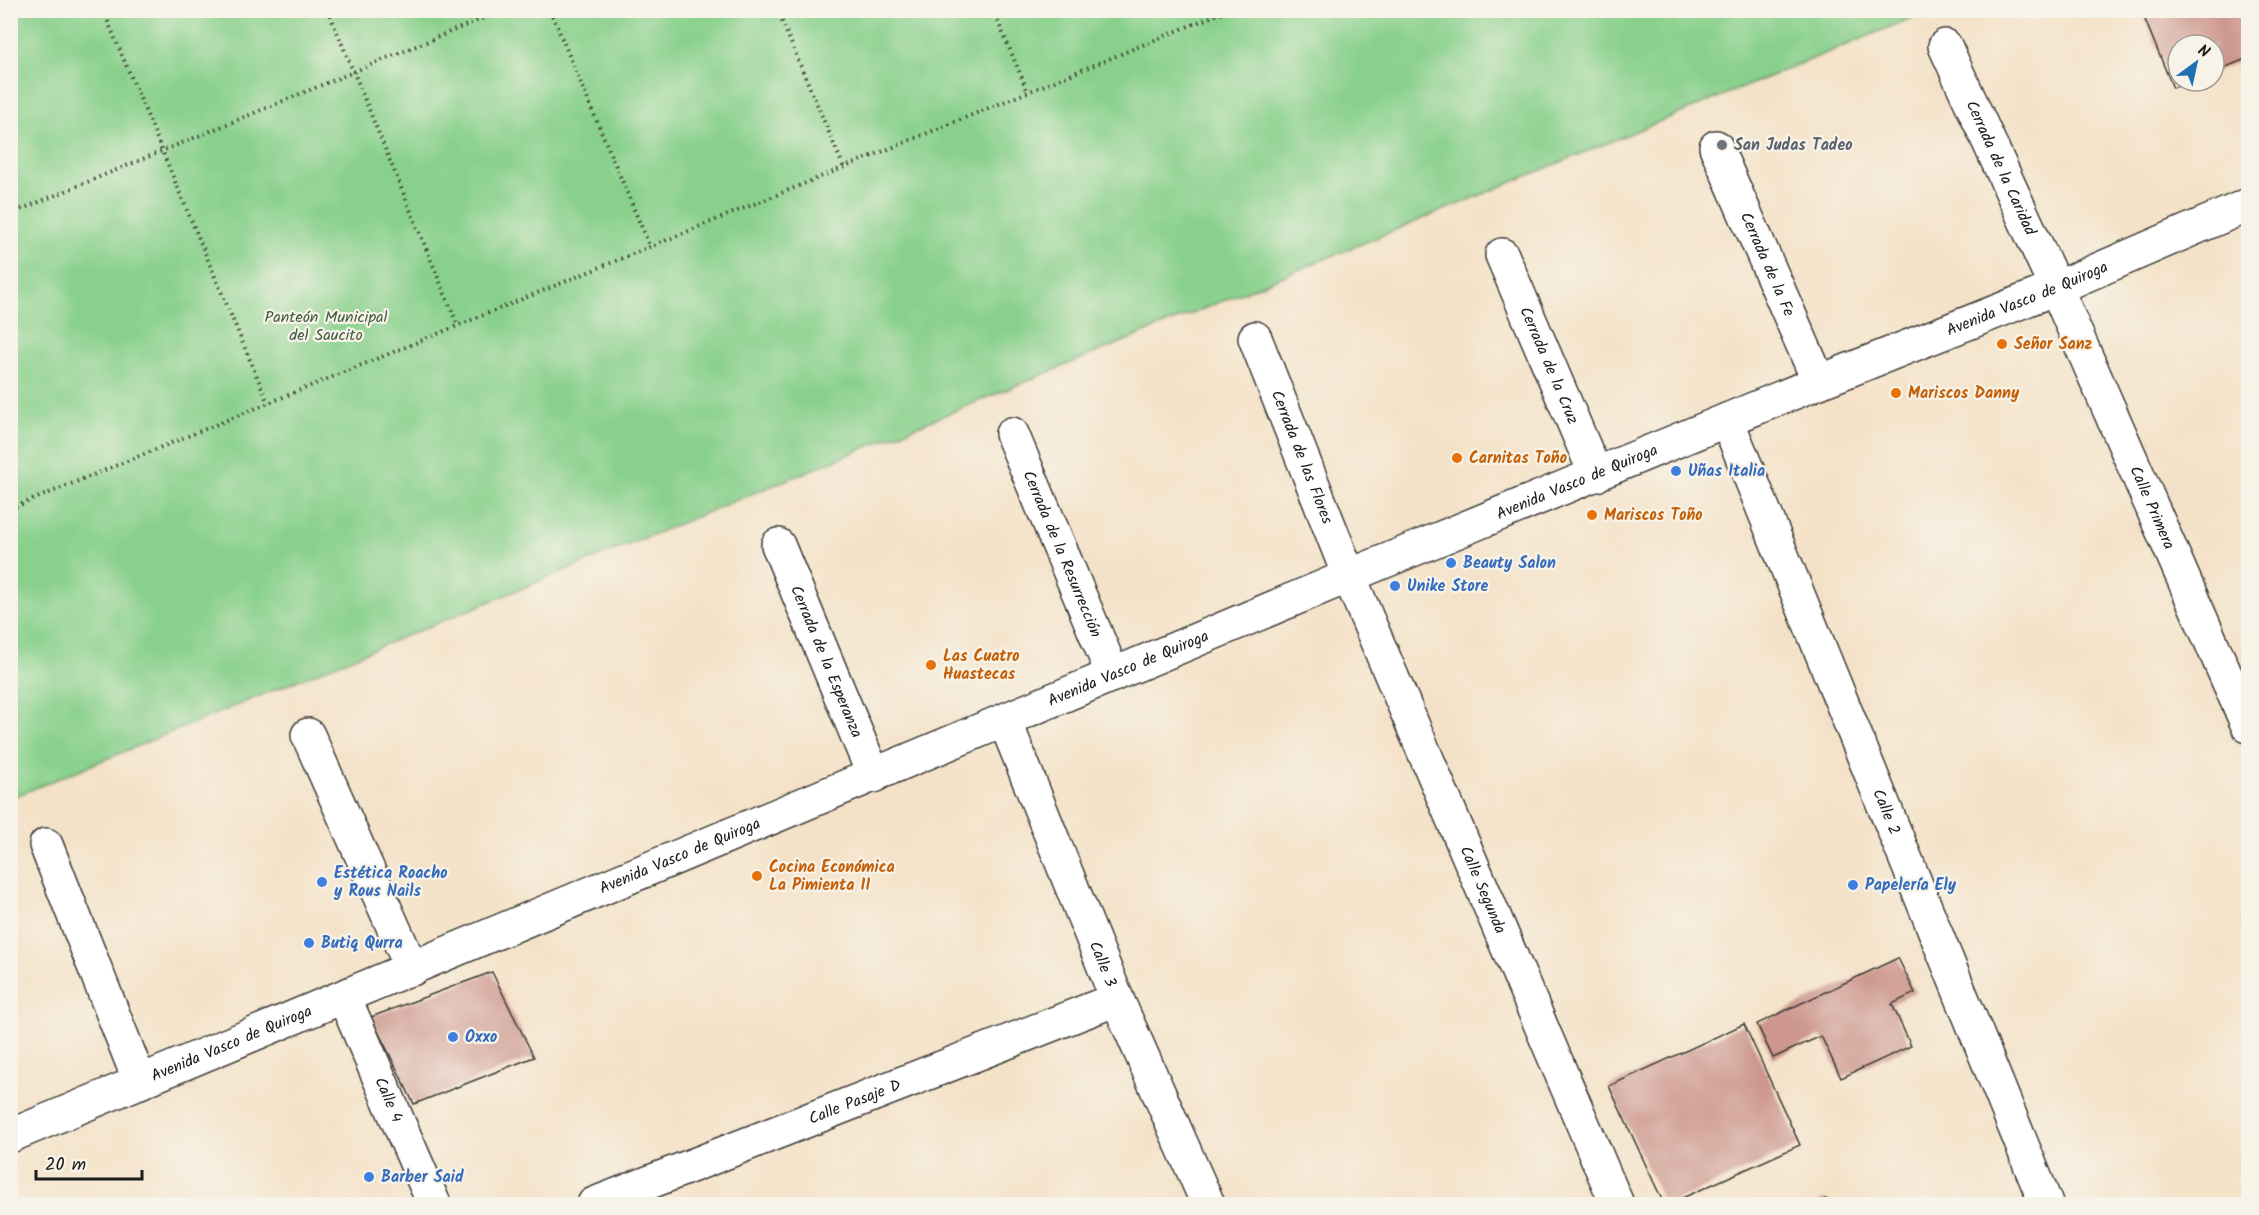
<svg xmlns="http://www.w3.org/2000/svg" width="2259" height="1215" font-family="Kalam,sans-serif">
	<style>
		.green { fill: #88d08b; stroke: #527654; stroke-width: 1.5 }
		.building { fill: #cd978d }
		.lines { fill: none; stroke-linecap: round; stroke-linejoin: round }
		.minor-casing { stroke: #3c3a36; stroke-width: 36 }
		.tertiary-casing { stroke: #3c3a36; stroke-width: 36 }
		.secondary-casing { stroke: #3c3a36; stroke-width: 36 }
		.path { stroke: #3c3a36; stroke-width: 4; stroke-dasharray: 1.5 4.5; stroke-linecap: butt }
		.minor { stroke: #fff; stroke-width: 33 }
		.tertiary { stroke: #fff; stroke-width: 33 }
		.secondary { stroke: #fff; stroke-width: 33 }
		.worship-dot { fill: #6b7280; stroke: #f7f3e8; stroke-width: 2 }
		.food-dot { fill: #e8710a; stroke: #f7f3e8; stroke-width: 2 }
		.shop-dot { fill: #3f7fe0; stroke: #f7f3e8; stroke-width: 2 }
		.labels { text-anchor: middle; dominant-baseline: central; stroke-width: 4.5; stroke-linejoin: round; paint-order: stroke }
		.worship-label { font-size: 16px; font-weight: bold; fill: #5b616d; stroke: #f7f3e8; text-anchor: start }
		.street-label { font-size: 16px; fill: #1c1c1c; stroke: #f7f3e8 }
		.park-label { font-size: 16px; fill: #425b43; stroke: #f7f3e8 }
		.food-label { font-size: 16px; font-weight: bold; fill: #c56008; stroke: #f7f3e8; text-anchor: start }
		.shop-label { font-size: 16px; font-weight: bold; fill: #366cbe; stroke: #f7f3e8; text-anchor: start }
	</style>
	<rect width="100%" height="100%" fill="#f7f3e8"/>
	<filter id="ink" filterUnits="userSpaceOnUse"><feTurbulence type="fractalNoise" baseFrequency=".0167" numOctaves="2"/><feDisplacementMap in="SourceGraphic" scale="12" xChannelSelector="R" yChannelSelector="G"/><feConvolveMatrix kernelMatrix="1 2 1 2 8 2 1 2 1" color-interpolation-filters="sRGB"/></filter>
	<filter id="wash" filterUnits="userSpaceOnUse"><feTurbulence type="fractalNoise" baseFrequency=".008" numOctaves="4" result="noise"/><feDisplacementMap in="SourceGraphic" scale="24" xChannelSelector="R" yChannelSelector="G"/><feGaussianBlur stdDeviation="1.35" result="paint"/><feColorMatrix in="noise" values="0 0 0 0 0 0 0 0 0 0 0 0 0 0 0 0 0 1.4 0 .05"/><feComposite in="paint" operator="in"/></filter>
	<g filter="url(#wash)">
		<rect width="100%" height="100%" fill="#f4e2c8"/>
		<polygon class="green" points="11,10 1929,10 1929,11 11,798"/>
		<g id="blocks">
			<g class="building">
				<polygon points="2141,10 2248,10 2248,58 2214,72 2214,45 2178,45 2178,81 2191,81 2173,88"/>
				<polygon points="1898,958 1915,993 1892,1004 1911,1046 1841,1078 1821,1036 1773,1058 1757,1024"/>
				<polygon points="492,972 534,1057 414,1104 371,1017"/>
				<polygon points="1744,1024 1800,1145 1669,1204 1664,1204 1609,1086"/>
				<polygon points="1826,1199 1828,1204 1812,1204"/>
			</g>
		</g>
	</g>
	<g filter="url(#ink)">
		<use href="#blocks" fill-opacity="0" stroke="#3c3a36" stroke-width="1.5"/>
		<g class="lines">
			<defs>
				<g id="minor">
					<path id="s1" d="M1945,46L2056,288L2248,726"/>
					<path id="s2" d="M1716,147L1819,382"/>
					<path id="s3" d="M1502,255L1596,475"/>
					<path id="s4" d="M1255,338L1349,576L1617,1204"/>
					<path id="s5" d="M1727,420L2046,1204"/>
					<path id="s6" d="M1012,434L1113,675"/>
					<path id="s7" d="M778,545L874,776"/>
					<path id="s8" d="M1005,721L1117,999L1208,1204"/>
					<polyline points="308,735 412,969"/>
					<polyline points="46,845 140,1082"/>
					<path id="s9" d="M594,1204L1117,999"/>
				</g>
				<g id="tertiary">
					<path id="s10" d="M344,997L434,1204"/>
				</g>
				<g id="secondary">
					<path id="s11" d="M10,1136L1349,576L1819,382L2056,288L2248,205"/>
				</g>
			</defs>
			<use href="#minor" class="minor-casing"/>
			<use href="#tertiary" class="tertiary-casing"/>
			<use href="#secondary" class="secondary-casing"/>
			<g class="path">
				<polyline points="103,10 268,403"/>
				<polyline points="328,10 458,326"/>
				<polyline points="550,10 650,247"/>
				<polyline points="777,10 844,168"/>
				<polyline points="993,10 1028,92"/>
				<polyline points="10,214 503,10"/>
				<polyline points="10,509 1228,10"/>
			</g>
			<use href="#minor" class="minor"/>
			<use href="#tertiary" class="tertiary"/>
			<use href="#secondary" class="secondary"/>
		</g>
	</g>
	<circle class="worship-dot" cx="1722" cy="145" r="6"/>
	<g class="food-dot">
		<circle cx="2002" cy="344" r="6"/>
		<circle cx="1896" cy="393" r="6"/>
		<circle cx="1457" cy="458" r="6"/>
		<circle cx="1592" cy="515" r="6"/>
		<circle cx="931" cy="665" r="6"/>
		<circle cx="757" cy="876" r="6"/>
	</g>
	<g class="shop-dot">
		<circle cx="1676" cy="471" r="6"/>
		<circle cx="1451" cy="563" r="6"/>
		<circle cx="1395" cy="586" r="6"/>
		<circle cx="322" cy="882" r="6"/>
		<circle cx="1853" cy="885" r="6"/>
		<circle cx="309" cy="943" r="6"/>
		<circle cx="453" cy="1037" r="6"/>
		<circle cx="369" cy="1177" r="6"/>
	</g>
	<g class="labels">
		<g class="worship-label">
			<text x="1734" y="145">San Judas Tadeo</text>
		</g>
		<g class="street-label">
			<text stroke="none"><textPath href="#s1" startOffset="134">Cerrada de la Caridad</textPath></text>
			<text stroke="none"><textPath href="#s2" startOffset="128">Cerrada de la Fe</textPath></text>
			<text stroke="none"><textPath href="#s11" startOffset="2184">Avenida Vasco de Quiroga</textPath></text>
			<text stroke="none"><textPath href="#s3" startOffset="120">Cerrada de la Cruz</textPath></text>
			<text stroke="none"><textPath href="#s4" startOffset="128">Cerrada de las Flores</textPath></text>
			<text stroke="none"><textPath href="#s11" startOffset="1698">Avenida Vasco de Quiroga</textPath></text>
			<text stroke="none"><textPath href="#s1" startOffset="506">Calle Primera</textPath></text>
			<text stroke="none"><textPath href="#s6" startOffset="130">Cerrada de la Resurrección</textPath></text>
			<text stroke="none"><textPath href="#s7" startOffset="126">Cerrada de la Esperanza</textPath></text>
			<text stroke="none"><textPath href="#s11" startOffset="1212">Avenida Vasco de Quiroga</textPath></text>
			<text stroke="none"><textPath href="#s5" startOffset="423">Calle 2</textPath></text>
			<text stroke="none"><textPath href="#s11" startOffset="726">Avenida Vasco de Quiroga</textPath></text>
			<text stroke="none"><textPath href="#s4" startOffset="597">Calle Segunda</textPath></text>
			<text stroke="none"><textPath href="#s8" startOffset="262">Calle 3</textPath></text>
			<text stroke="none"><textPath href="#s11" startOffset="240">Avenida Vasco de Quiroga</textPath></text>
			<text stroke="none"><textPath href="#s10" startOffset="112">Calle 4</textPath></text>
			<text stroke="none"><textPath href="#s9" startOffset="280">Calle Pasaje D</textPath></text>
		</g>
		<g class="park-label">
			<text x="326" y="317">Panteón Municipal<tspan x="326" dy="18">del Saucito</tspan></text>
		</g>
		<g class="food-label">
			<text x="2014" y="344">Señor Sanz</text>
			<text x="1908" y="393">Mariscos Danny</text>
			<text x="1469" y="458">Carnitas Toño</text>
			<text x="1604" y="515">Mariscos Toño</text>
			<text x="943" y="656">Las Cuatro<tspan x="943" dy="18">Huastecas</tspan></text>
			<text x="769" y="867">Cocina Económica<tspan x="769" dy="18">La Pimienta II</tspan></text>
		</g>
		<g class="shop-label">
			<text x="1688" y="471">Uñas Italia</text>
			<text x="1463" y="563">Beauty Salon</text>
			<text x="1407" y="586">Unike Store</text>
			<text x="334" y="873">Estética Roacho<tspan x="334" dy="18">y Rous Nails</tspan></text>
			<text x="1865" y="885">Papelería Ely</text>
			<text x="321" y="943">Butiq Qurra</text>
			<text x="465" y="1037">Oxxo</text>
			<text x="381" y="1177">Barber Said</text>
		</g>
	</g>
	<rect width="2259" height="1215" fill="none" stroke="#f7f3e8" stroke-width="36"/>
	<g transform="translate(2196 63) rotate(33)"><circle r="28" fill="#f7f3e8" stroke="#9f9d96" stroke-width="1.5"/>
	<path d="M0-4.5L10 22L0 15L-10 22Z" fill="#1f6fb2"/>
	<text y="-9" font-size="16" font-weight="bold" text-anchor="middle" fill="#1c1c1c">N</text>
	</g>
	<path d="M36 1170v9h106v-9" fill="none" stroke="#1c1c1c" stroke-width="3"/>
	<text x="45" y="1170" font-size="18" fill="#1c1c1c" stroke="#f7f3e8" stroke-width="4.5" paint-order="stroke">20 m</text>
</svg>
